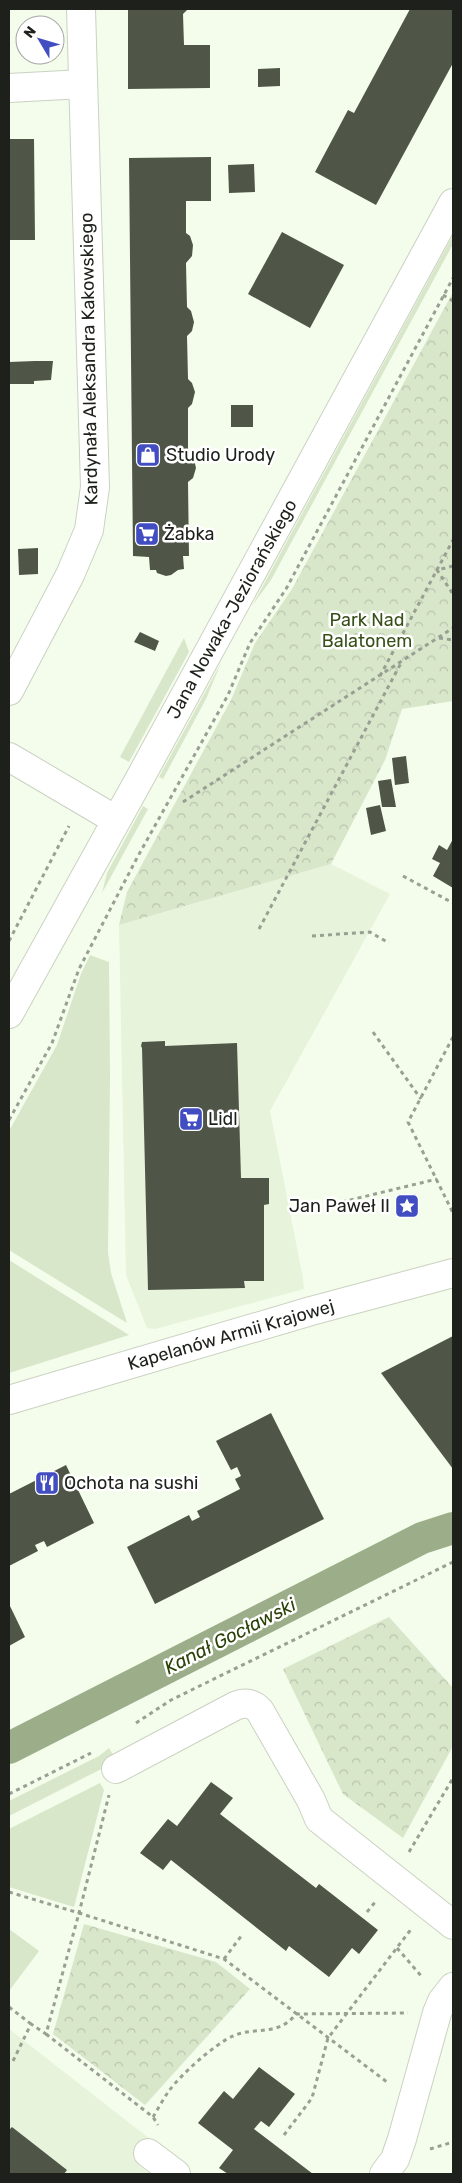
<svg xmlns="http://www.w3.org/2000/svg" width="462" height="2183" font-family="Rubik,sans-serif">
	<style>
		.built { fill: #e7f3db }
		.green { fill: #d8e6ca }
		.park { fill: url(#park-crowns) }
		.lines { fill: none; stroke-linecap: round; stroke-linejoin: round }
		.canal { stroke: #9cae89; stroke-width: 32 }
		.building { fill: #4f5648 }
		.minor-casing { stroke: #cad2c2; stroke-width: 30 }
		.path { stroke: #999f93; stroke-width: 3; stroke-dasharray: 4 4; stroke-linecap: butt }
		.minor { stroke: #fff; stroke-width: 28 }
		.labels { text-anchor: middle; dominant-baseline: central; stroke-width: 5; stroke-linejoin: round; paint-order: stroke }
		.street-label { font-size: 18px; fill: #1e211b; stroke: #fff }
		.poi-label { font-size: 18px; fill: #1e211b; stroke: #fff; text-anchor: start }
		.park-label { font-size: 18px; fill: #385018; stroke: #fff }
		.water-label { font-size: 19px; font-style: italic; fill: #2b4207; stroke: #fff }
	</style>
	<defs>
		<pattern id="park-crowns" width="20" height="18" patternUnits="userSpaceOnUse" patternTransform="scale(1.25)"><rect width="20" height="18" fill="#d8e6ca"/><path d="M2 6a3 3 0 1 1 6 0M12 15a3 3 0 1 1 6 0" fill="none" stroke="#b9c5ad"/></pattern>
	</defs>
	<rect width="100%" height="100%" fill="#f4fdeb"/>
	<g class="built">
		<polygon points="331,864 390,894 270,1111 303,1278 304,1289 155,1329 147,1328 126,1275 119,925"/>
		<polygon points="9,2029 155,2143 139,2166 149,2174 9,2174"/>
	</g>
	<g class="green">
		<polygon points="453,235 453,244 271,580 252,606"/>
		<polygon points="184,638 189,652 129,762 120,757"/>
		<polygon points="221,663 206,699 163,779 159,777"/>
		<polygon points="143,806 148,809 102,893 107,873"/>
		<polygon points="90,955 109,962 110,1078 108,1252 111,1273 127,1323 9,1250 9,1131 57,1045 81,974"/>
		<polygon points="9,1260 129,1335 9,1373"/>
		<polygon points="109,1748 117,1761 9,1816 9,1801 99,1756"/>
		<polygon points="100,1783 104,1790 74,1907 9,1887 9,1829"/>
		<polygon points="9,1929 39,1951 9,1991"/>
	</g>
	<g class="park">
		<polygon points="453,292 453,701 402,709 385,760 331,864 119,925 127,892 231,700 255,643 292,589"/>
		<polygon points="389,1617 453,1688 453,1746 403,1838 343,1794 283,1669"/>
		<polygon points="84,1924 216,1962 250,1989 145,2105 53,2034"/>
	</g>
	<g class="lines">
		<polyline class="canal" points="9,1748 422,1538 453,1528"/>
	</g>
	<g class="building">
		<polygon points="128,9 188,9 183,14 184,45 210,45 210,88 128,89"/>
		<polygon points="410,9 453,9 453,63 376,205 315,172 348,110 354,113"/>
		<polygon points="280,68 280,86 258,87 258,69"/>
		<polygon points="9,139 34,139 35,240 9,240"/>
		<polygon points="211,157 211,201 186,201 186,233 190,236 193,245 192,256 186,263 187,307 191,311 194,322 192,331 187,336 188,379 192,383 195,392 192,404 188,408 188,451 193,455 196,468 193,478 188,482 189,556 183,556 184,569 178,570 171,575 166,576 157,573 156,570 150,570 149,557 133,556 129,158"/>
		<polygon points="254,164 255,192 229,193 228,165"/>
		<polygon points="282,232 344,265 310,328 248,294"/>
		<polygon points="35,361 53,361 51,380 34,381 34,384 9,384 9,362"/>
		<rect x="231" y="405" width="22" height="22"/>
		<polygon points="38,548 38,574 19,575 18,549"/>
		<polygon points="140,632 159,641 155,651 134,642"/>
		<polygon points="406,756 409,783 395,785 392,758"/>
		<polygon points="391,779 396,807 382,807 378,781"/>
		<polygon points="380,805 386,831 371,835 366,808"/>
		<polygon points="453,839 453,888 433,876 440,863 432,859 439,845 447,850"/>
		<polygon points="165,1041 165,1046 237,1043 241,1178 269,1178 269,1204 264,1205 264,1281 244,1281 245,1288 148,1290 142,1048 141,1046 142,1042"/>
		<polygon points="453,1336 453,1469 381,1373"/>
		<polygon points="271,1413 324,1519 155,1604 127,1547 189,1515 192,1521 200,1517 197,1511 240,1489 235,1479 241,1476 237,1467 231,1470 216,1441"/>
		<polygon points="66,1465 94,1523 47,1547 44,1541 35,1545 38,1551 9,1566 9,1494"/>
		<polygon points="9,1604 25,1637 9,1646"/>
		<polygon points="211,1782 233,1798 220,1814 316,1888 319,1884 378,1930 359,1954 352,1948 329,1977 289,1946 286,1951 171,1860 163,1870 140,1853 168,1819 177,1826"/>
		<polygon points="259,2067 295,2094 269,2127 261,2121 254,2129 313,2174 228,2174 219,2168 233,2150 198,2123 224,2091 233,2099"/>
		<polygon points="12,2127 67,2170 64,2174 9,2174 9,2130"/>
	</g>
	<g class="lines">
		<defs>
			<g id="minor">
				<polyline points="9,88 83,84"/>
				<polyline points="9,691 70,575 89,530 95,487 81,9"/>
				<polyline points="9,757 116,820"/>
				<polyline points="9,1014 140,778 453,203"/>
				<polyline points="9,1400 311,1311 453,1273"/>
				<path d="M116,1769L235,1706C245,1702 253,1703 260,1711L311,1800L319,1819L453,1925"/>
				<polyline points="148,2153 176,2174"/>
				<polyline points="384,2174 395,2159 402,2139 437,2013 442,2001 453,1987"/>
			</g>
		</defs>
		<use href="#minor" class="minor-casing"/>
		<g class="path">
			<polyline points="443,295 453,301"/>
			<polyline points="453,566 437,570 453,594"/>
			<polyline points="439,638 453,640"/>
			<polyline points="380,676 453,540"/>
			<polyline points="183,802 453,628"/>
			<polyline points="403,876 453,903"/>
			<polyline points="259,929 401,663"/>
			<polyline points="312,936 370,932 389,943"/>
			<polyline points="9,941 69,826"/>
			<polyline points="373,1032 421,1099"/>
			<polyline points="453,1037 408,1122 453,1213"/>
			<polyline points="9,1120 52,1043 79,969 138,856 228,695 250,643 286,589 453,278"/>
			<polyline points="342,1202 437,1179"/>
			<polyline points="136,1723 171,1700 453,1562"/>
			<polyline points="9,1794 91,1753"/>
			<polyline points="409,1852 453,1778"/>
			<polyline points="9,1892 79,1913 109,1795"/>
			<polyline points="367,1912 376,1901"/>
			<polyline points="397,1948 423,1978"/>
			<polyline points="224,1959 242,1935"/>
			<polyline points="9,2007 31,2024"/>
			<polyline points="46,2034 153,2117 158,2125"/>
			<polyline points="13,2061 31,2024 46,2034 79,1913 224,1959 387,2082"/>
			<path d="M153,2117C158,2109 163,2099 169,2091C179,2076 216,2043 233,2036C255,2026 278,2037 296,2014L408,2013"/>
			<polyline points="284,2135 312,2098 328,2038 412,1928"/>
			<polyline points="430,2149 453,2142"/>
		</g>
		<use href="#minor" class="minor"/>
	</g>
	<defs>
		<symbol id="shop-square" viewBox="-11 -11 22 22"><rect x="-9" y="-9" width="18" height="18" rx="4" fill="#424dc1" stroke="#fff"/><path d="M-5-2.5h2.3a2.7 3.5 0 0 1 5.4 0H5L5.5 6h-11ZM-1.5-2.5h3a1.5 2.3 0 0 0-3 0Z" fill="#fff"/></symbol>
		<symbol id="supermarket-square" viewBox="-11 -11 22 22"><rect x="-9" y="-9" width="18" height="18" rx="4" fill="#424dc1" stroke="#fff"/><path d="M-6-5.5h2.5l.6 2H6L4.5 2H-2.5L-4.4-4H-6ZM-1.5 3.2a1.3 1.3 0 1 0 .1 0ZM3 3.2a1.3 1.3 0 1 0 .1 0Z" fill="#fff"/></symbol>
		<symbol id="sight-square" viewBox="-11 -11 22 22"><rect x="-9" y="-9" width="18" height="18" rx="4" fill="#424dc1" stroke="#fff"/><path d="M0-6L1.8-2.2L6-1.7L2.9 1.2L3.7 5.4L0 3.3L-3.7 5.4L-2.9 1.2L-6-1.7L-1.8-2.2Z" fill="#fff"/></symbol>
		<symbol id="restaurant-square" viewBox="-11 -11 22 22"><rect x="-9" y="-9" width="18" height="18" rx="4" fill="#424dc1" stroke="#fff"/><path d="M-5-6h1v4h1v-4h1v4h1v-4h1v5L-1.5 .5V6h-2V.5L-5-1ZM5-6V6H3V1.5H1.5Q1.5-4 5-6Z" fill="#fff"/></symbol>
	</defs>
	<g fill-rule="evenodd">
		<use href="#shop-square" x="134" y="441" width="28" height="28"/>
		<use href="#supermarket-square" x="133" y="520" width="28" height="28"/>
		<use href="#supermarket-square" x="177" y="1105" width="28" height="28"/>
		<use href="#sight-square" x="393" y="1192" width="28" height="28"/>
		<use href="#restaurant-square" x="33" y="1469" width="28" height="28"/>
	</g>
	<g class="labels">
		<g class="street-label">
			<text transform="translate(89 359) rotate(-91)">Kardynała Aleksandra Kakowskiego</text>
			<text transform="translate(232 609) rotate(-61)">Jana Nowaka-Jeziorańskiego</text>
			<text transform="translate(231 1335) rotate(-16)">Kapelanów Armii Krajowej</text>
		</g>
		<g class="poi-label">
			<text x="166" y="455">Studio Urody</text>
			<text x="164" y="534">Żabka</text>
			<text x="208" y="1119">Lidl</text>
			<text x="390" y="1206" text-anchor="end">Jan Paweł II</text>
			<text x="64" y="1483">Ochota na sushi</text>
		</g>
		<g class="park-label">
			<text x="367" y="620">Park Nad<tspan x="367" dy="21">Balatonem</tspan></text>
		</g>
		<g class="water-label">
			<text transform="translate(230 1636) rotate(-27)">Kanał Gocławski</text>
		</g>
	</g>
	<rect width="462" height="2183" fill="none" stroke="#1e211b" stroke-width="20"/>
	<g transform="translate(40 40) rotate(308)"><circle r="24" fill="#ffffff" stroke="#a5a6a4"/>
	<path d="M0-4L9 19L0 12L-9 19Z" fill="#424dc1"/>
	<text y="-8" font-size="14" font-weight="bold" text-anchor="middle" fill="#1e211b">N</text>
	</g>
</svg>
